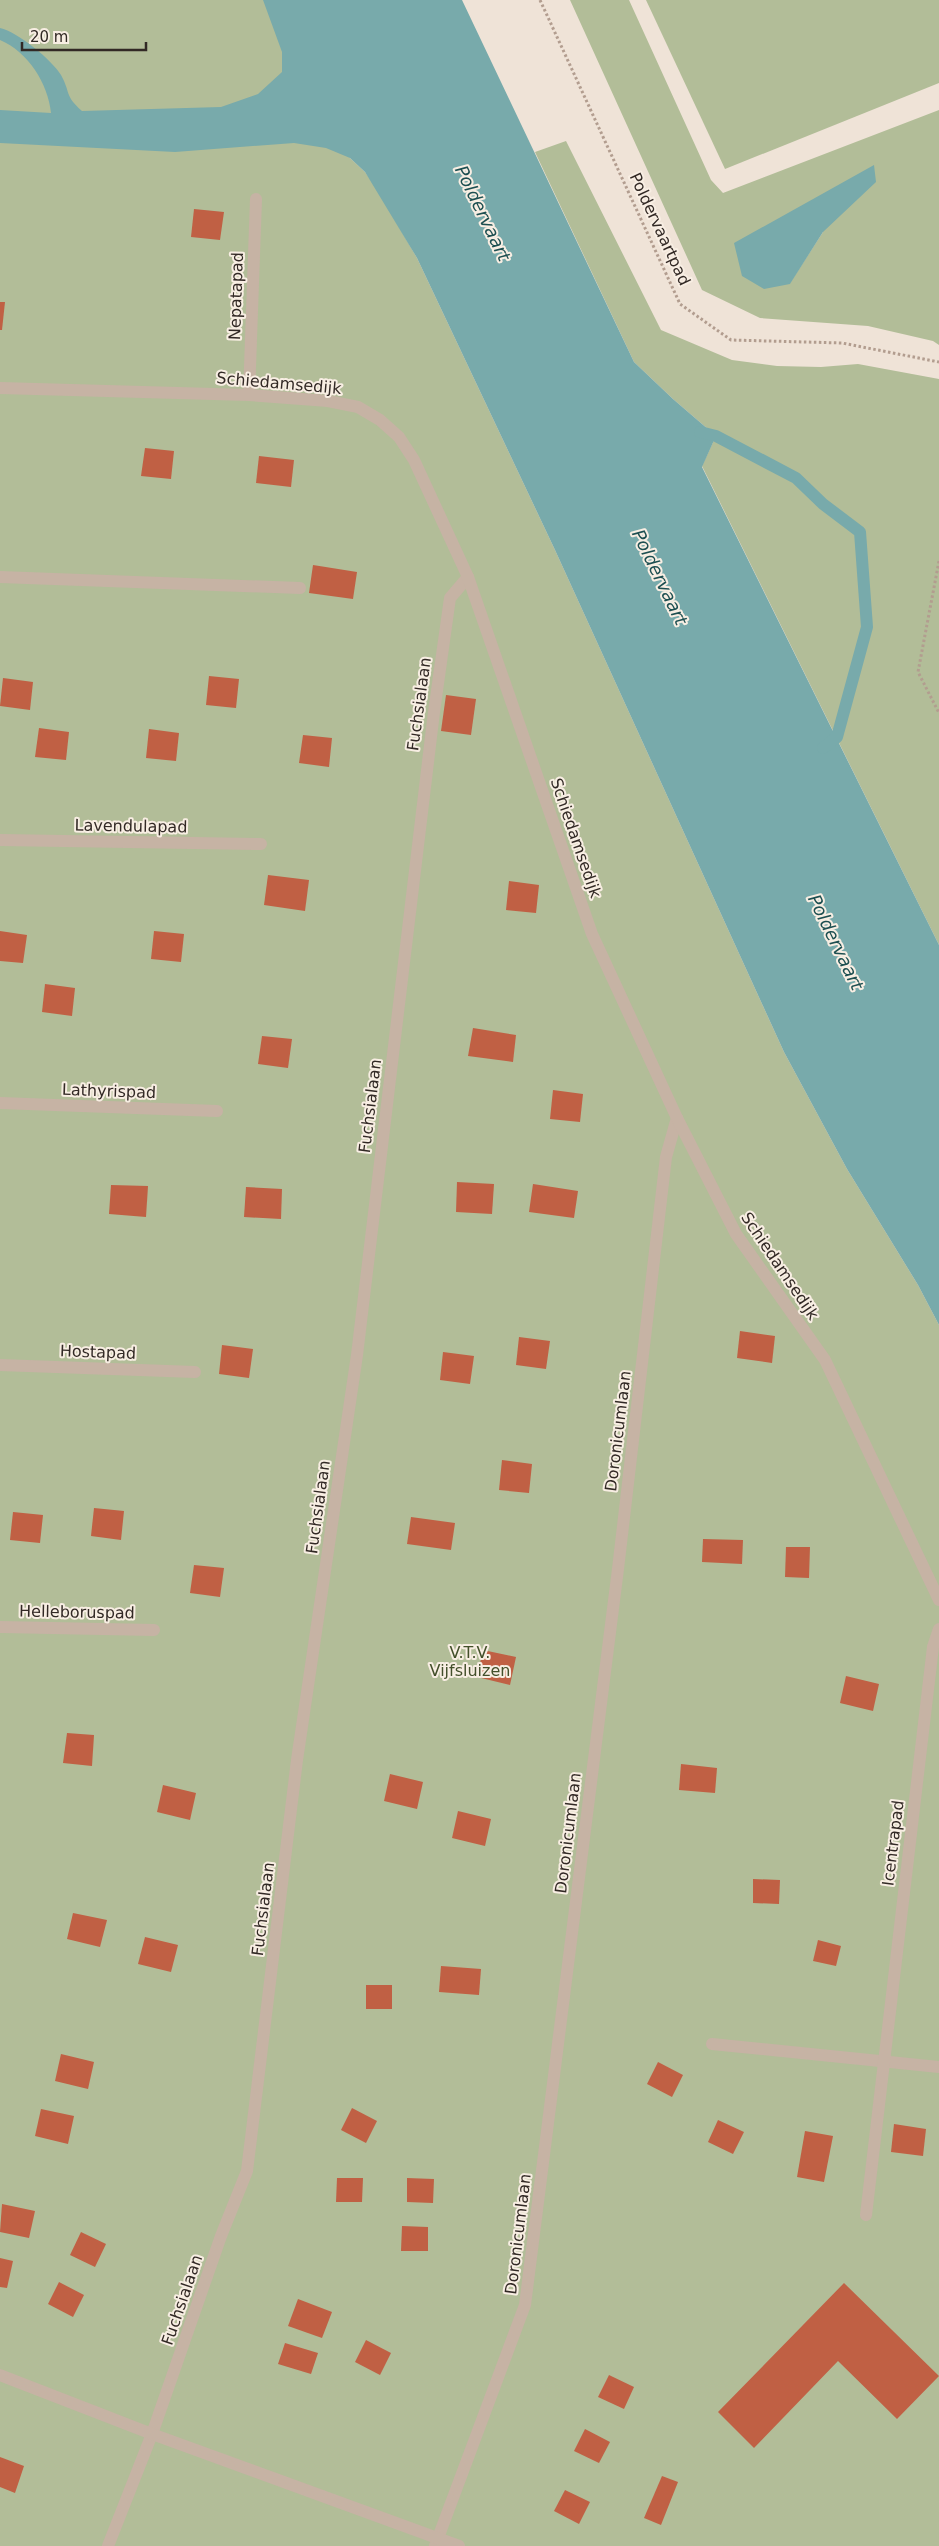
<svg xmlns="http://www.w3.org/2000/svg" width="939" height="2546" font-family="'DejaVu Sans',sans-serif">
	<style>
		.green { fill: #b2bd98; fill-rule: evenodd }
		.water { fill: #78aaab }
		.lines { fill: none; stroke-linecap: round; stroke-linejoin: round }
		.stream { stroke: #78aaab; stroke-width: 12 }
		.building { fill: #c06044 }
		.path { stroke: #b29d8f; stroke-width: 3; stroke-dasharray: 2.5 2.5; stroke-linecap: butt }
		.lane { stroke: #c6b3a4; stroke-width: 12 }
		.street { stroke: #c6b3a4; stroke-width: 12 }
		.labels { text-anchor: middle; dominant-baseline: central; stroke-width: 4; stroke-linejoin: round; paint-order: stroke }
		.street-label { font-size: 16px; fill: #322925; stroke: #f8eee3 }
		.park-label { font-size: 16px; fill: #434f2a; stroke: #f8eee3 }
		.water-label { font-size: 18px; font-style: italic; fill: #1d4f51; stroke: #f8eee3 }
	</style>
	<rect width="100%" height="100%" fill="#efe3d7"/>
	<g class="green">
		<polygon points="0,0 269,0 350,158 365,172 377,189 417,258 555,550 784,1052 847,1169 918,1285 939,1325 939,2546 0,2546"/>
		<path d="M570,0H629L711,180L723,193L939,110V345L933,341L868,326L760,318L702,290ZM823,232L790,283L735,243Z"/>
		<polygon points="646,0 939,0 939,83 725,169"/>
		<polygon points="566,141 661,330 732,360 777,366 821,367 858,364 939,379 939,945 702,466 716,436 673,399 634,362 535,152"/>
	</g>
	<g class="water">
		<path d="M263,0H462L634,362L673,399L716,436L702,467L939,945V1325L918,1285L847,1169L784,1052L555,550L417,258L365,172L350,158L326,148L294,143L175,152L0,143V110L51,113C48,83 28,52 0,40V28C18,32 52,60 61,75C71,93 64,95 82,111L221,107L258,94L282,72V52Z"/>
		<polygon points="874,165 876,182 823,232 790,284 764,289 742,276 734,243"/>
	</g>
	<g class="lines">
		<polyline class="stream" points="700,432 716,436 796,478 823,504 860,532 867,627 837,737 823,748"/>
	</g>
	<g class="building">
		<polygon points="194,209 224,212 220,240 191,237"/>
		<polygon points="0,302 5,302 2,330 0,330"/>
		<polygon points="145,448 174,451 171,479 141,476"/>
		<polygon points="259,456 294,460 291,487 256,483"/>
		<polygon points="313,565 357,572 353,599 309,593"/>
		<polygon points="209,676 239,679 236,708 206,705"/>
		<polygon points="3,678 33,682 30,710 0,706"/>
		<polygon points="446,695 476,699 471,735 441,731"/>
		<polygon points="39,728 69,732 66,760 35,757"/>
		<polygon points="149,729 179,733 176,761 146,758"/>
		<polygon points="303,735 332,738 329,767 299,763"/>
		<polygon points="268,875 309,880 305,911 264,905"/>
		<polygon points="509,881 539,885 536,913 506,910"/>
		<polygon points="0,931 27,935 23,963 0,961"/>
		<polygon points="154,931 184,934 181,962 151,959"/>
		<polygon points="45,984 75,988 72,1016 42,1012"/>
		<polygon points="473,1028 516,1035 513,1062 468,1056"/>
		<polygon points="262,1036 292,1039 288,1068 258,1064"/>
		<polygon points="553,1090 583,1094 580,1122 550,1119"/>
		<polygon points="457,1182 494,1184 492,1214 456,1212"/>
		<polygon points="533,1184 578,1191 574,1218 529,1212"/>
		<polygon points="111,1185 148,1186 146,1217 109,1214"/>
		<polygon points="246,1187 282,1189 281,1219 244,1217"/>
		<polygon points="740,1331 775,1336 772,1363 737,1358"/>
		<polygon points="519,1337 550,1341 546,1369 516,1365"/>
		<polygon points="222,1345 253,1349 249,1378 219,1374"/>
		<polygon points="443,1352 474,1356 470,1384 440,1380"/>
		<polygon points="502,1460 532,1464 529,1493 499,1490"/>
		<polygon points="94,1508 124,1511 121,1540 91,1536"/>
		<polygon points="13,1512 43,1515 40,1543 10,1540"/>
		<polygon points="411,1517 455,1523 451,1550 407,1544"/>
		<polygon points="703,1539 743,1540 742,1564 702,1562"/>
		<polygon points="786,1547 810,1547 809,1578 785,1577"/>
		<polygon points="194,1565 224,1568 220,1597 190,1593"/>
		<polygon points="483,1650 516,1657 510,1685 477,1677"/>
		<polygon points="846,1676 879,1684 873,1711 840,1703"/>
		<polygon points="67,1733 94,1735 92,1766 63,1763"/>
		<polygon points="681,1764 717,1768 715,1793 679,1790"/>
		<polygon points="390,1774 423,1782 417,1809 384,1801"/>
		<polygon points="163,1785 196,1793 190,1820 157,1812"/>
		<polygon points="458,1811 491,1819 485,1846 452,1838"/>
		<polygon points="753,1879 780,1880 779,1904 753,1903"/>
		<polygon points="73,1913 107,1920 100,1947 67,1939"/>
		<polygon points="145,1937 178,1945 171,1972 138,1964"/>
		<polygon points="818,1940 841,1946 836,1966 813,1961"/>
		<polygon points="441,1966 481,1969 479,1995 439,1992"/>
		<rect x="366" y="1985" width="26" height="24"/>
		<polygon points="61,2054 94,2062 88,2089 55,2081"/>
		<polygon points="658,2062 683,2075 672,2097 647,2084"/>
		<polygon points="352,2108 377,2121 366,2143 341,2130"/>
		<polygon points="41,2109 74,2116 68,2144 35,2136"/>
		<polygon points="718,2120 744,2132 733,2154 708,2142"/>
		<polygon points="894,2124 926,2129 923,2156 891,2152"/>
		<polygon points="805,2131 833,2136 824,2182 797,2177"/>
		<polygon points="337,2178 363,2178 362,2202 336,2202"/>
		<polygon points="407,2178 434,2179 433,2203 407,2202"/>
		<polygon points="2,2204 35,2211 29,2238 0,2232"/>
		<polygon points="402,2226 428,2227 428,2251 401,2251"/>
		<polygon points="81,2232 106,2244 95,2267 70,2255"/>
		<polygon points="0,2258 13,2261 7,2288 0,2287"/>
		<polygon points="59,2282 84,2295 73,2317 48,2304"/>
		<polygon points="844,2283 939,2376 897,2419 838,2361 754,2448 718,2412"/>
		<polygon points="298,2299 332,2312 322,2338 288,2326"/>
		<polygon points="366,2340 391,2353 380,2375 355,2362"/>
		<polygon points="285,2343 318,2353 311,2374 278,2364"/>
		<polygon points="609,2375 634,2387 624,2409 598,2397"/>
		<polygon points="585,2429 610,2442 599,2463 574,2451"/>
		<polygon points="0,2457 24,2466 15,2493 0,2487"/>
		<polygon points="662,2476 678,2482 661,2525 644,2518"/>
		<polygon points="565,2490 590,2502 579,2524 554,2511"/>
	</g>
	<g class="lines">
		<g class="path">
			<polyline points="540,0 680,304 731,340 842,343 939,362"/>
			<polyline points="939,561 918,672 939,713"/>
		</g>
		<g class="lane">
			<polyline points="249,395 256,199"/>
			<polyline points="0,577 300,588"/>
			<polyline points="0,840 261,844"/>
			<polyline points="0,1103 217,1111"/>
			<polyline points="0,1365 195,1372"/>
			<polyline points="0,1627 154,1630"/>
			<polyline points="712,2044 939,2067"/>
			<polyline points="866,2215 933,1647 939,1629"/>
			<polyline points="108,2546 152,2434 221,2236 247,2171 297,1760 357,1355 434,712 450,598 468,577"/>
			<polyline points="435,2546 525,2305 618,1569 666,1157 677,1118"/>
		</g>
		<g class="street">
			<polyline points="0,388 249,395 328,401 358,407 380,420 399,437 414,460 468,577 592,934 677,1118 736,1234 825,1360 939,1600"/>
			<polyline points="0,2375 152,2434 459,2546"/>
		</g>
	</g>
	<g class="labels">
		<g class="street-label">
			<text transform="translate(660 229) rotate(65)">Poldervaartpad</text>
			<text transform="translate(236 296) rotate(-88)">Nepatapad</text>
			<text transform="translate(279 383) rotate(5)">Schiedamsedijk</text>
			<text transform="translate(419 704) rotate(-82)">Fuchsialaan</text>
			<text transform="translate(131 826) rotate(1)">Lavendulapad</text>
			<text transform="translate(576 838) rotate(71)">Schiedamsedijk</text>
			<text transform="translate(109 1091) rotate(2)">Lathyrispad</text>
			<text transform="translate(370 1106) rotate(-83)">Fuchsialaan</text>
			<text transform="translate(780 1266) rotate(56)">Schiedamsedijk</text>
			<text transform="translate(98 1352) rotate(2)">Hostapad</text>
			<text transform="translate(618 1431) rotate(-83)">Doronicumlaan</text>
			<text transform="translate(318 1507) rotate(-82)">Fuchsialaan</text>
			<text transform="translate(77 1612) rotate(1)">Helleboruspad</text>
			<text transform="translate(568 1833) rotate(-83)">Doronicumlaan</text>
			<text transform="translate(893 1843) rotate(-83)">Icentrapad</text>
			<text transform="translate(263 1909) rotate(-83)">Fuchsialaan</text>
			<text transform="translate(518 2234) rotate(-83)">Doronicumlaan</text>
			<text transform="translate(182 2300) rotate(-71)">Fuchsialaan</text>
		</g>
		<g class="park-label">
			<text x="470" y="1652">V.T.V.<tspan x="470" dy="18">Vijfsluizen</tspan></text>
		</g>
		<g class="water-label">
			<text transform="translate(483 213) rotate(64)">Poldervaart</text>
			<text transform="translate(660 577) rotate(64)">Poldervaart</text>
			<text transform="translate(836 942) rotate(64)">Poldervaart</text>
		</g>
	</g>
	<path d="M22 42v8h124v-8" fill="none" stroke="#322925" stroke-width="2.5"/>
	<text x="30" y="42" font-size="15" fill="#322925" stroke="#f8eee3" stroke-width="4" paint-order="stroke">20 m</text>
</svg>
